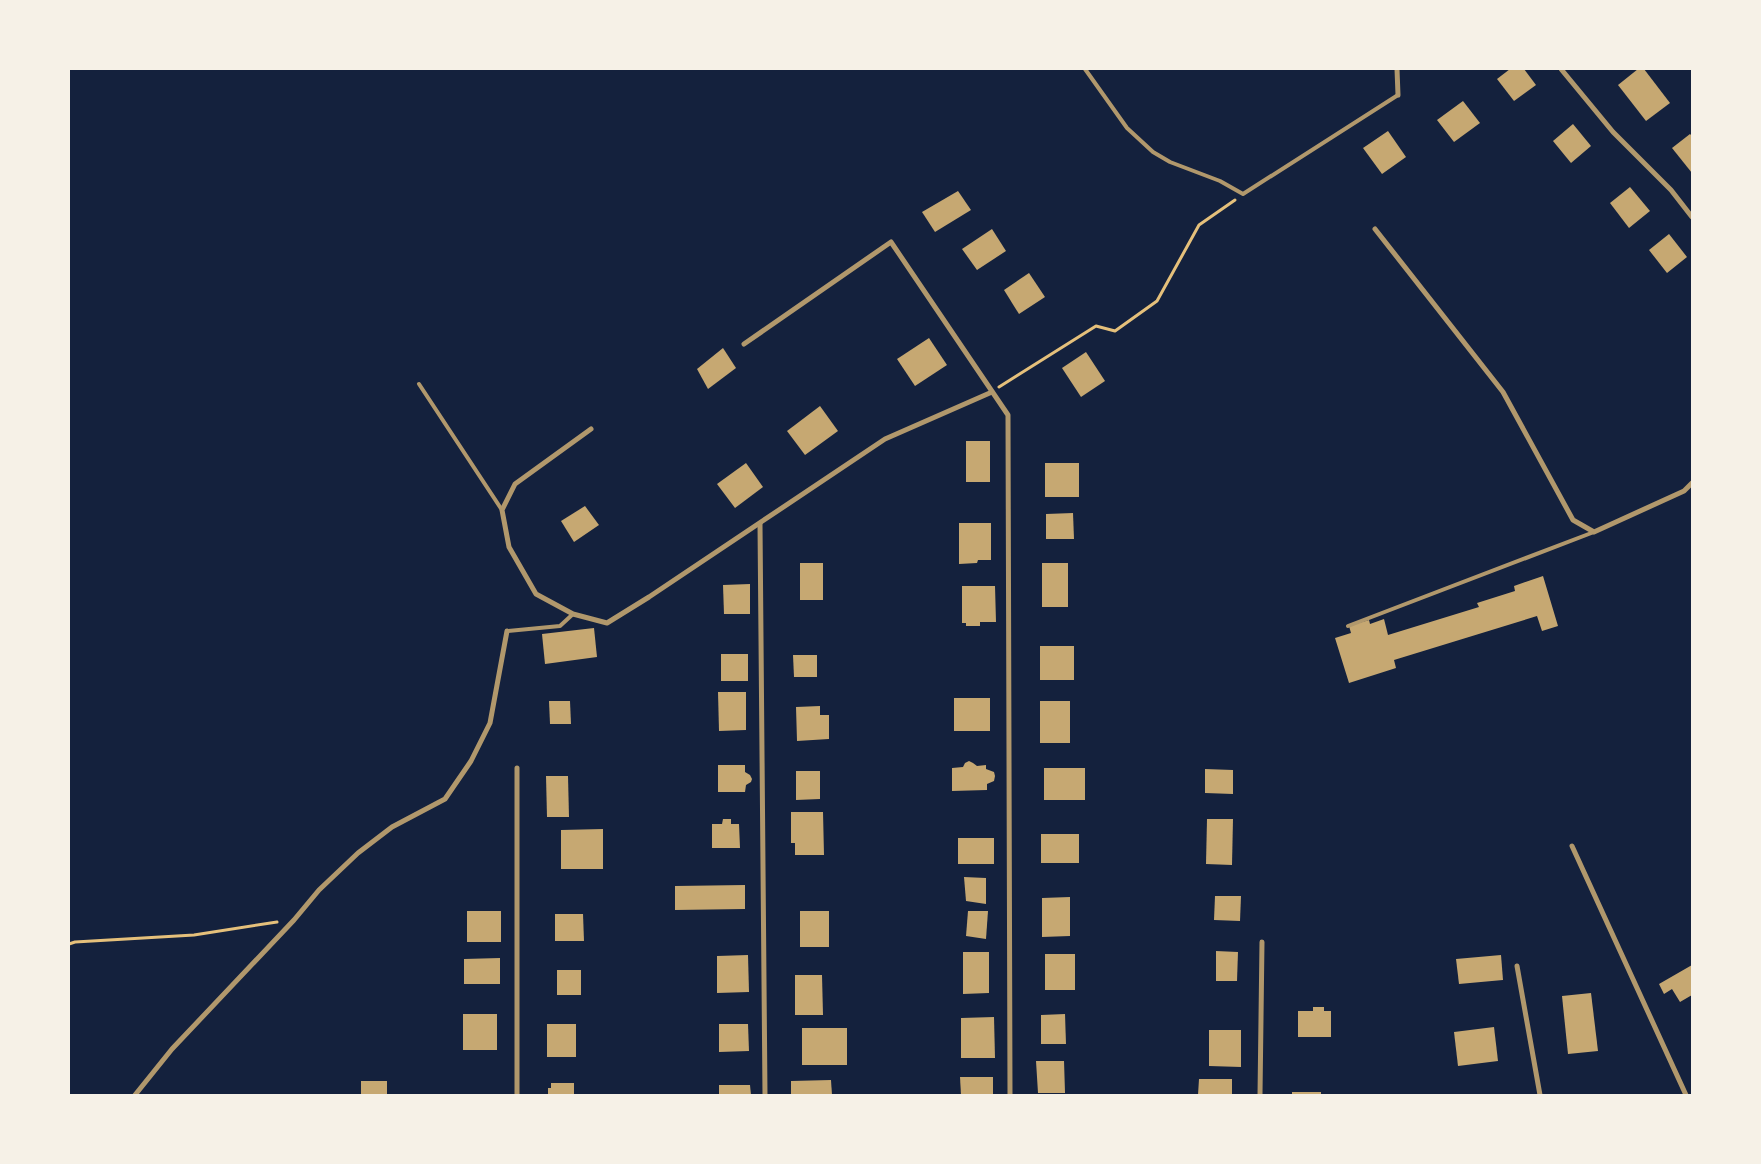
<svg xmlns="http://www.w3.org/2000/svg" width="1761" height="1164" font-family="'Noto Sans',sans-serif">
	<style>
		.building { fill: #c6a872 }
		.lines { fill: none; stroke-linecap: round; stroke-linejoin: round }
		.path { stroke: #e5c07b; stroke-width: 3 }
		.service { stroke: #b1986c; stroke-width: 4 }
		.minor { stroke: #b1986c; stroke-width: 5 }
	</style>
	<rect width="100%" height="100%" fill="#14213d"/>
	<g class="building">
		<polygon points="1510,69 1524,69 1536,85 1514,101 1497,79"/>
		<polygon points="1638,69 1644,69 1670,103 1646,121 1618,85"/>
		<polygon points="1463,101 1480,123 1454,142 1437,120"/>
		<polygon points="1573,124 1591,146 1571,163 1553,141"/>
		<polygon points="1388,131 1406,157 1382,174 1363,148"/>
		<polygon points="1690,134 1692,136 1692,173 1672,148"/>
		<polygon points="1630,187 1650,211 1629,228 1610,203"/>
		<polygon points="958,191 971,210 935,232 922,212"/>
		<polygon points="992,229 1006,251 977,270 962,249"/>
		<polygon points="1669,234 1687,257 1667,273 1649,250"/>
		<polygon points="1029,273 1045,297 1019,314 1004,290"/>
		<polygon points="929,338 947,365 915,386 897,359"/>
		<polygon points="723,348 736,368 708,389 697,369"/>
		<polygon points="1086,352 1105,381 1081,397 1062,368"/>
		<polygon points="820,406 838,431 805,455 787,431"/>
		<rect x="966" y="441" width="24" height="41"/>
		<polygon points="746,463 763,487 735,508 717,484"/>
		<rect x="1045" y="463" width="34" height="34"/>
		<polygon points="585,506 599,525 574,542 561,521"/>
		<polygon points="1073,513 1074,539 1046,539 1046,514"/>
		<polygon points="959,523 991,523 991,560 978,560 977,563 959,564"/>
		<rect x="800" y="563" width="23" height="37"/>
		<rect x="1042" y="563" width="26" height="44"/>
		<polygon points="1543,576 1558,626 1542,631 1537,616 1394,660 1396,668 1349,683 1335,638 1351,633 1349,626 1369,620 1370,624 1384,619 1388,635 1479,607 1477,603 1515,591 1514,586"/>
		<polygon points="750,584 750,614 724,614 723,585"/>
		<polygon points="962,586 995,586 996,622 980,622 980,626 966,626 966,623 962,623"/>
		<polygon points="594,628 597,657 545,664 542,634"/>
		<rect x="1040" y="646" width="34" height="34"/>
		<rect x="721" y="654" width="27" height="27"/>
		<polygon points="793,655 817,655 817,677 794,677"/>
		<polygon points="718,692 746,692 746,730 719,731"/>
		<rect x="954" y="698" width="36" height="33"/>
		<polygon points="549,701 570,701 571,724 550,724"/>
		<rect x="1040" y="701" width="30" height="42"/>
		<polygon points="820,706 820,715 829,715 829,739 797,741 796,707"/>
		<polygon points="969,761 973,763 977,766 986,765 986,769 994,772 995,776 994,781 987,784 987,790 952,791 952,768 963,767 965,763"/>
		<polygon points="718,765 745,765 745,772 750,775 752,779 751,782 746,785 745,792 718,792"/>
		<rect x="1044" y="768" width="41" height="32"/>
		<polygon points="1205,769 1233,770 1233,794 1205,793"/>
		<polygon points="796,771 820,771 820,799 796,800"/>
		<polygon points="546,776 568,776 569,817 547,817"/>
		<polygon points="791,812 823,812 824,855 795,855 795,843 791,843"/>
		<polygon points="723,819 731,819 731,824 739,824 740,848 712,848 712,824 722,824"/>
		<polygon points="1207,819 1233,819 1232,865 1206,864"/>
		<polygon points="603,829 603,869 561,869 561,830"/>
		<rect x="1041" y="834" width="38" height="29"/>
		<rect x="958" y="838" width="36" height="26"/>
		<polygon points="964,877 986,878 986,904 966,901"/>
		<polygon points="745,885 745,909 675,910 675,886"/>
		<polygon points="1215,896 1241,896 1240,921 1214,920"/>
		<polygon points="1070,897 1070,936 1042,937 1042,898"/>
		<rect x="467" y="911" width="34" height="31"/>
		<rect x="800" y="911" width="29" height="36"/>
		<polygon points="968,911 988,911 986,939 966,936"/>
		<polygon points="555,914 583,914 584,941 555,941"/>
		<polygon points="1216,951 1238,952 1237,981 1216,981"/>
		<polygon points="963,952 989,952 989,993 963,994"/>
		<rect x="1045" y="954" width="30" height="36"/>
		<polygon points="748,955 749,992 717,993 717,956"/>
		<polygon points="1501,955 1503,980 1459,984 1456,959"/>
		<polygon points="500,958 500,984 464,984 464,959"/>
		<polygon points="1692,965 1692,995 1680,1002 1672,989 1664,994 1659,984"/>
		<rect x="557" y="970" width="24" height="25"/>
		<polygon points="795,975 822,975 823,1015 795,1015"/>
		<polygon points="1591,993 1598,1051 1568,1054 1562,996"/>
		<polygon points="1313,1007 1324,1007 1324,1011 1331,1011 1331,1037 1298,1037 1298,1011 1313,1011"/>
		<rect x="463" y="1014" width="34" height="36"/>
		<polygon points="1065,1014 1066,1044 1041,1044 1041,1015"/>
		<polygon points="994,1017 995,1058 961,1058 961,1018"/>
		<rect x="547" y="1024" width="29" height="33"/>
		<polygon points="719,1024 748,1024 749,1051 719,1052"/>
		<polygon points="1494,1027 1498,1061 1458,1066 1454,1032"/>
		<rect x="802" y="1028" width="45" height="37"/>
		<polygon points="1209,1030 1241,1030 1241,1067 1209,1066"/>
		<polygon points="1036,1061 1064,1061 1065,1093 1038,1093"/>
		<polygon points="960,1077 993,1077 993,1095 961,1095"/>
		<polygon points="1199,1079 1232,1079 1232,1095 1198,1095"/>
		<polygon points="831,1080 832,1095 791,1095 791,1081"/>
		<rect x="361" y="1081" width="26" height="14"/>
		<polygon points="551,1083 574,1083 574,1095 548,1095 548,1088 551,1088"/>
		<polygon points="719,1085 750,1085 751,1095 719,1095"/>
		<rect x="1292" y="1092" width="29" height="3"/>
	</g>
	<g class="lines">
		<g class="path">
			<polyline points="999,387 1096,326 1115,331 1157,301 1199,225 1235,200"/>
			<polyline points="69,944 75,942 194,935 277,922"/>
		</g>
		<g class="service">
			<polyline points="1085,69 1127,128 1153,152 1170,162 1220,181 1243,194 1398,95"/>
			<polyline points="419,384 502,510"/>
			<polyline points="1348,626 1594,532"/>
			<polyline points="507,631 560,626 573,614"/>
		</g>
		<g class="minor">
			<polyline points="1397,69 1398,95"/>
			<polyline points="1561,69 1613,132 1671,190 1692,217"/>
			<polyline points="1375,229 1503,392 1573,520 1594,532 1684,491 1692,483"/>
			<polyline points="744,344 891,242 1008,415 1010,1095"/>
			<polyline points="591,429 515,484 502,510 509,547 536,594 573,614 607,623 649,597 885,439 992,392"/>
			<polyline points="760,524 765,1095"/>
			<polyline points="517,768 517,1095"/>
			<polyline points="1572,846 1686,1095"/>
			<polyline points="1517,966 1540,1095"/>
			<polyline points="135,1095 172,1049 294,920 319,890 358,853 392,827 445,799 471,761 490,723 507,631"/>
			<polyline points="1260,1095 1262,942"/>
		</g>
	</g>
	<rect width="1761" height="1164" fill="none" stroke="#f6f1e7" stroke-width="140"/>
</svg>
